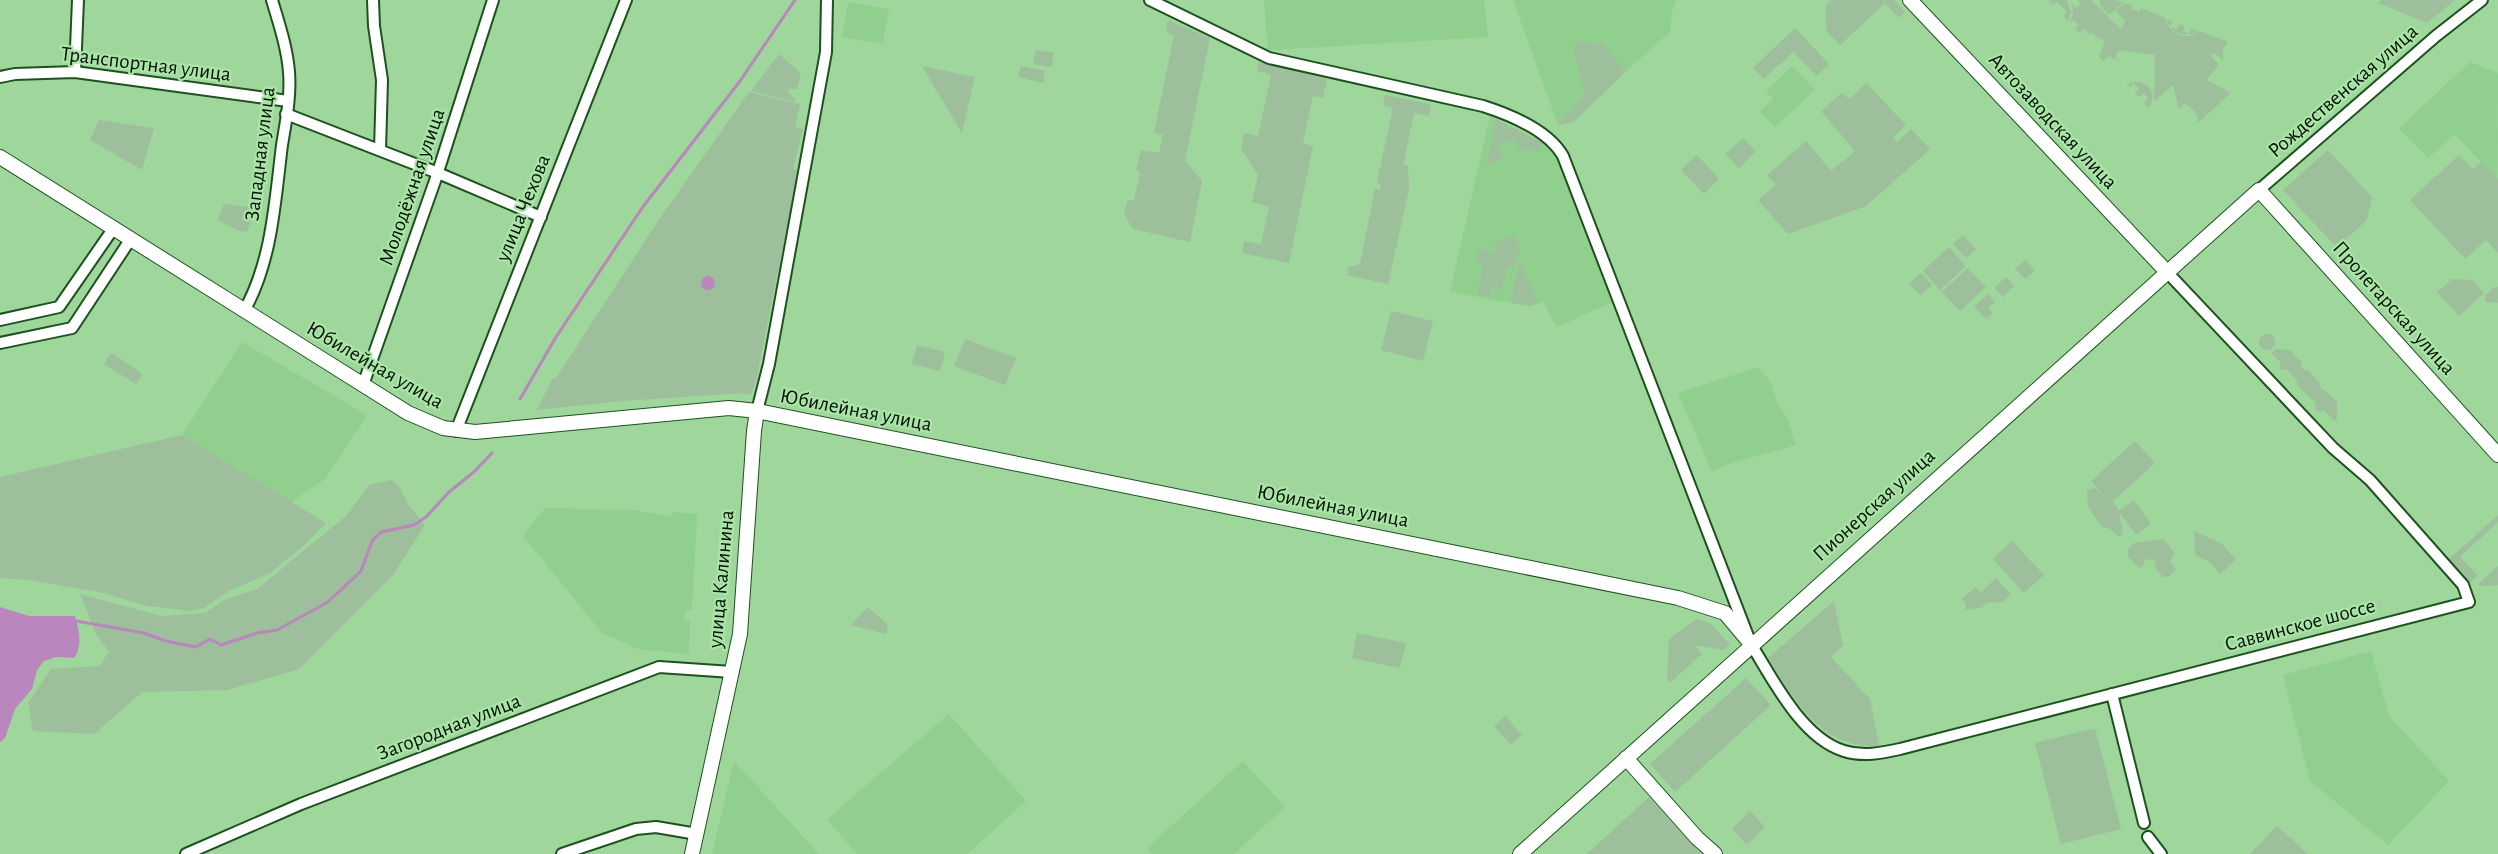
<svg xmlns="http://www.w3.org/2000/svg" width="2498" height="854" font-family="'Alegreya Sans',sans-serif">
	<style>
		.built { fill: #91cf8f }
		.green { fill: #9ebf9c }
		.water { fill: #b986bd }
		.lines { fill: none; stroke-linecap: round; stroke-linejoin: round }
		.stream { stroke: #b986bd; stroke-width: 3 }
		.street-casing { stroke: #1d521e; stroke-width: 14 }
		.secondary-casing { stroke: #1d521e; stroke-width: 16 }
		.street { stroke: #fff; stroke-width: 10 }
		.secondary { stroke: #fff; stroke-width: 14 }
		.labels { text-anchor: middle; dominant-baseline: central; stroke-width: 4.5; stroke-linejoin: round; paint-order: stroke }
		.street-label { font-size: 21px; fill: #011301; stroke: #abe4a8 }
	</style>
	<rect width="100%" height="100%" fill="#9ed69c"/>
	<g class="built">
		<polygon points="1264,0 1484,0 1488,37 1268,50"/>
		<polygon points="1513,0 1677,0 1673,7 1670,32 1625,72 1604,44 1585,94 1558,125"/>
		<polygon points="848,2 889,9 883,44 842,37"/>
		<polygon points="2470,62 2498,73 2497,180 2455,134 2428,158 2399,128"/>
		<polygon points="1792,66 1815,90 1775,127 1760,111 1773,99 1766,91"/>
		<polygon points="1490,116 1553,148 1614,301 1560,326 1555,324 1543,301 1531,306 1450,292"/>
		<polygon points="242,342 367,415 325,479 285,506 182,435"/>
		<polygon points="1759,367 1771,383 1778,406 1787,417 1796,445 1728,464 1712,472 1678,393"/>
		<polygon points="545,508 633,510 670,516 674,512 697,514 692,610 685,611 684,620 690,621 689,654 638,649 602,633 523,536"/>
		<polygon points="2371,651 2389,716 2449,781 2388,845 2310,781 2283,675"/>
		<polygon points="949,714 1026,801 967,854 857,854 827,819"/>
		<polygon points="734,761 819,854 712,854"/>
		<polygon points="1243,761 1285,807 1234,854 1152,854 1147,848"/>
	</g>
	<g class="green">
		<polygon points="1832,0 1894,0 1905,12 1899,18 1885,3 1840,45 1826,30 1826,5"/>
		<polygon points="2048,0 2067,0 2071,12 2068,21 2063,16 2067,12 2057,2 2053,5"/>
		<path d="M2078,0H2091L2121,29L2125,21L2116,11L2125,3L2132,5L2131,9L2139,12L2141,8L2165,18C2169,35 2186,42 2200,31L2228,42L2223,49V61L2215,53L2211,56L2219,65L2206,80L2231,93L2198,123C2198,113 2193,108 2184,104L2179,109L2173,85L2154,101L2155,55L2119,50L2114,60L2110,55L2103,61L2099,57L2105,41L2091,33L2089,35L2084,29L2079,33L2075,29L2079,25L2074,20L2070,23L2073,13L2072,4L2076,8L2081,4Z"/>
		<polygon points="2100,0 2114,0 2123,3 2109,15 2100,5"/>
		<polygon points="2382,0 2455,0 2427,23 2378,3"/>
		<path d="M2166,19L2172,22L2170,27L2177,29L2179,24L2184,26L2183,31L2189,34L2191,29L2198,31C2184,39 2172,34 2166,19Z"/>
		<polygon points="1168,20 1210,38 1185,161 1202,181 1190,242 1133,229 1124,214 1128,200 1134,201 1140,172 1136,170 1141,150 1159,153 1163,135 1154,133 1174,35 1166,32"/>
		<polygon points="1795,28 1829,64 1816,76 1793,52 1764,79 1753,68"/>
		<polygon points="1579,42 1604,44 1625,72 1574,122 1558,125 1585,94 1573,48"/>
		<polygon points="1036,50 1054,53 1051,67 1033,64"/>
		<polygon points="779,54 801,73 797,89 787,89 796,102 751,91"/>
		<polygon points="1259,62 1327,79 1323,98 1313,96 1303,143 1313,146 1289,263 1242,253 1244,241 1261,244 1269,207 1252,202 1258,175 1241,148 1244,133 1258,136 1271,75 1257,71"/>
		<polygon points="922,66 975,77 962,133"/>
		<polygon points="1021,66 1045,71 1043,83 1018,77"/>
		<path d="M2135,81C2150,83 2157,95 2149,108L2144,102L2148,98L2144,93L2139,97L2135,93L2139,89L2134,83L2130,87L2127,84Z"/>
		<polygon points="1866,83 1906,125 1893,137 1897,142 1911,129 1930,149 1866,206 1788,234 1758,200 1776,185 1767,175 1806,141 1831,171 1855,151 1821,111 1842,93 1849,99"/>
		<polygon points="749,92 800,104 795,127 803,129 793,169 798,171 756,381 751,395 744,393 622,401 537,410 552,379 556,378 660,218"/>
		<polygon points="1385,95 1431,104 1429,116 1414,113 1403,165 1408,166 1409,189 1388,284 1347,275 1348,267 1360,264 1375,189 1380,190 1381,184 1377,182 1393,108 1383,105"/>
		<polygon points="1496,119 1543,143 1539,151 1528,149 1519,152 1514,139 1499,145 1504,158 1486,166"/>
		<polygon points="99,120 154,128 142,170 90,140"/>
		<polygon points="1743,138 1756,152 1739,168 1725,154"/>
		<polygon points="2328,150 2372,197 2367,220 2337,248 2283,190"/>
		<polygon points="1697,155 1719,179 1704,194 1681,170"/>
		<polygon points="2459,155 2473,169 2481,162 2498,179 2498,253 2486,240 2465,259 2410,200"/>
		<polygon points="224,204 255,208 247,232 237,230 218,220"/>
		<polygon points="1514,235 1521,252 1517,254 1515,268 1507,266 1502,290 1491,288 1489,297 1478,295 1483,263 1476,261 1478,249 1498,253 1494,244"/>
		<polygon points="1963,235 1976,249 1966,258 1953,244"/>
		<polygon points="1949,247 1966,266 1940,290 1923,271"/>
		<polygon points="1519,260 1538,303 1531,306 1511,303"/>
		<polygon points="2025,260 2035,271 2025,279 2015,269"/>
		<polygon points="1968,268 1986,287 1960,311 1942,292"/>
		<polygon points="1921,273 1932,285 1920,295 1909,283"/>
		<polygon points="2006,277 2014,286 2003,297 1994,288"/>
		<polygon points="2452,279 2472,280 2484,293 2459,316 2437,292"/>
		<polygon points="2494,287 2498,287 2498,303 2485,302 2486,295"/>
		<polygon points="1988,294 1995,302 1988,308 1993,313 1986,319 1974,306"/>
		<polygon points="1391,311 1433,321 1423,361 1381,350"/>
		<circle cx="2267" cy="342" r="8"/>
		<polygon points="965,339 1016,358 1005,385 954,366"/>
		<polygon points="917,345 945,352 940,371 912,364"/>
		<polygon points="2276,349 2290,350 2302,363 2301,367 2304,370 2309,371 2318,381 2322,390 2326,391 2337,402 2337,418 2334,421 2324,410 2319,412 2315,410 2316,403 2297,385 2297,380 2287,370 2280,369 2280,362 2271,353"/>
		<polygon points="111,353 143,374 136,384 104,364"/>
		<polygon points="182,435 326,523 302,547 269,574 230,590 204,608 190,611 147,606 104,593 29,580 0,578 0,477"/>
		<path d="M2135,441L2155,463L2113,501L2119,511L2134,500L2151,524L2136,535L2119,512L2123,535L2118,536L2109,528H2103C2096,521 2094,514 2088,507L2087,490L2095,488L2103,495L2091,481Z"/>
		<polygon points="391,480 400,488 409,506 425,525 393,575 299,669 227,690 142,692 94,734 33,731 28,703 51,669 100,666 109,651 97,636 80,594 161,616 205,613 224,600 257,589 346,516 369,485"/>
		<polygon points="2498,515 2498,522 2460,557 2478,576 2470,583 2448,560"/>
		<polygon points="2194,531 2222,544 2236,560 2220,574 2210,562 2195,555"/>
		<polygon points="2164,539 2175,554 2170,561 2176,570 2168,577 2163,577 2155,567 2156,562 2150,559 2145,560 2143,567 2140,568 2128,557 2128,549 2134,543"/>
		<polygon points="2012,541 2044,575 2024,593 1993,559"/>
		<polygon points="2498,566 2498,585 2480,586 2478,584"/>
		<polygon points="1996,578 2011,594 2003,602 1986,603 1983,607 1966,610 1966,604 1962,599 1976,587 1981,592"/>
		<path d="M1834,601L1843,646L1831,657L1870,699L1879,746C1822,749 1794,701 1768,658Z"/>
		<polygon points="868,607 888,625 886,634 851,625"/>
		<polygon points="1696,619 1710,623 1730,645 1724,650 1694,645 1702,654 1670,683 1667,679 1669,639"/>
		<polygon points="1357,633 1406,643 1400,668 1352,658"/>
		<polygon points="1746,678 1771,705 1675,792 1650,764"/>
		<polygon points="1505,716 1522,735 1511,745 1494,726"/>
		<polygon points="2095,728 2121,829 2061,844 2035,743"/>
		<polygon points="1649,797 1701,854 1587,854"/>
		<polygon points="1750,811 1765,827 1747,845 1732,829"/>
		<polygon points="2277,826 2308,854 2250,854"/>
	</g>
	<g class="water">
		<circle cx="708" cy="283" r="7"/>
		<path d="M0,607L29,616H75C79,630 83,646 74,658L56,657L44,661L37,670L32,689L15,709L5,738L0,742Z"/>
	</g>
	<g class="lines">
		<g class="stream">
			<polyline points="520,399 556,337 642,208 740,81 795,0"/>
			<polyline points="76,621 144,633 166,641 196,647 210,639 221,645 257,633 277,630 328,602 361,571 372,541 381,532 414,525 426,517 449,492 475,471 492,453"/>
		</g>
		<defs>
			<g id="street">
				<polyline points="373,0 374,26 382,80 380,150"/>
				<path d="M1150,0L1269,58L1483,106C1511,115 1548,130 1563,156L1751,644C1773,680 1802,738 1844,751C1863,757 1882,753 1900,749L2469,602L2463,585L2370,480L2333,448L2166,271"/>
				<polyline points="75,72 78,0"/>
				<polyline points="0,77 15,74 75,72 288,101"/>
				<polyline points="286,114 438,173 541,217"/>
				<polyline points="2259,190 2436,36 2482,0"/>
				<path d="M244,311C272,262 275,201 282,145C286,121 291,96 289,72C287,47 279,24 272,0"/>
				<polyline points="0,320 59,307 113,229"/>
				<polyline points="0,343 72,328 130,240"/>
				<polyline points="363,385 436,178 493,0"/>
				<polyline points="757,411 769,364 826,52 827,0"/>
				<polyline points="456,431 626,0"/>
				<polyline points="2112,694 2144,823"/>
				<polyline points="2148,837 2161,854"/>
				<polyline points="186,854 301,804 659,667 732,672"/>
				<polyline points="562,854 636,829 656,827 697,834"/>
			</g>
			<g id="secondary">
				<polyline points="1910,0 2166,271"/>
				<polyline points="0,157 408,413 443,428 475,432 729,408 757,411 1678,598 1725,613 1751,644"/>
				<polyline points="1626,758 1697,838 1715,854"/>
				<polyline points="692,854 740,634 754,431 757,411"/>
				<polyline points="1520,854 2259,190 2498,455"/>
			</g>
		</defs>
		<use href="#street" class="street-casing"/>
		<use href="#secondary" class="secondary-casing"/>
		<use href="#street" class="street"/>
		<use href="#secondary" class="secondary"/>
	</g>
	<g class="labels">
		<g class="street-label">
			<text transform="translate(146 64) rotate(7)">Транспортная улица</text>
			<text transform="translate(2343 91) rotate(-41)">Рождественская улица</text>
			<text transform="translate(2053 121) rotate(47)">Автозаводская улица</text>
			<text transform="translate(260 154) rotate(-83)">Западная улица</text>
			<text transform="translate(412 187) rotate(-71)">Молодёжная улица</text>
			<text transform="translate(523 208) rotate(-68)">улица Чехова</text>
			<text transform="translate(2394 308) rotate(48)">Пролетарская улица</text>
			<text transform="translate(375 365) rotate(30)">Юбилейная улица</text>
			<text transform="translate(856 410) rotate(11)">Юбилейная улица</text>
			<text transform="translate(1874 505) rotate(-42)">Пионерская улица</text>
			<text transform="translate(1333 506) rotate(11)">Юбилейная улица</text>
			<text transform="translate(721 579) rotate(-85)">улица Калинина</text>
			<text transform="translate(2300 625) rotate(-15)">Саввинское шоссе</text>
			<text transform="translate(449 727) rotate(-21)">Загородная улица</text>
		</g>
	</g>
</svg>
